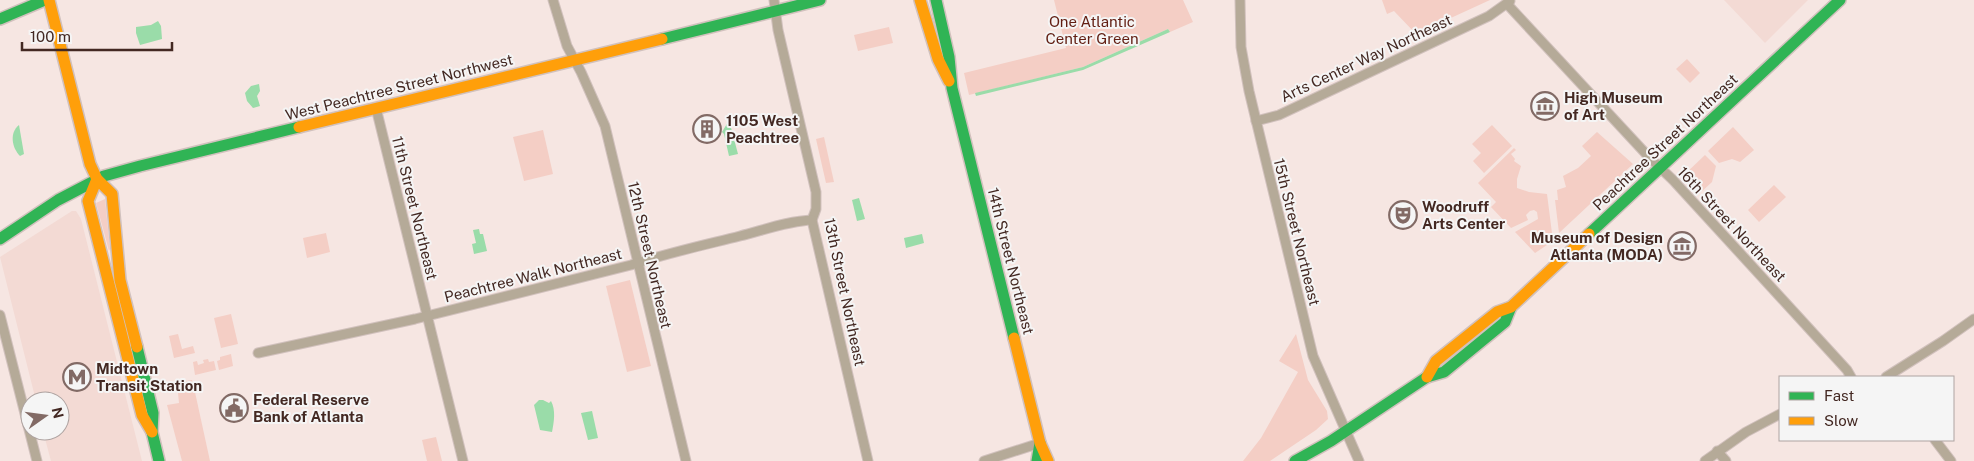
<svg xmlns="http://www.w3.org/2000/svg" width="1974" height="461" font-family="'Public Sans',sans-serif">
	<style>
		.built { fill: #f3dad4 }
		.green { fill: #f4cec5 }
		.water { fill: #9adca9 }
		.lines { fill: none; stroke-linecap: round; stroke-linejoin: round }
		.street-casing { stroke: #d1c1bd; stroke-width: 11 }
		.fast-casing { stroke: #d1c1bd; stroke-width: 14 }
		.slow-casing { stroke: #d1c1bd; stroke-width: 14 }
		.street { stroke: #b5aa98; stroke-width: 9 }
		.fast { stroke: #30b455; stroke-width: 11 }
		.slow { stroke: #ff9f0a; stroke-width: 11 }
		.labels { text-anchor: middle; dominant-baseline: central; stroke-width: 4; stroke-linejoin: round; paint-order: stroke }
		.park-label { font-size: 15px; fill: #621e12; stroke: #f5f5f5 }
		.street-label { font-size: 15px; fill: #432822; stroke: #f5f5f5 }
		.poi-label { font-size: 15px; font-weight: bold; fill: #432822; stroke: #f5f5f5; text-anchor: start }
	</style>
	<rect width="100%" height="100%" fill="#f6e6e2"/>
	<g class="built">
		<polygon points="1724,0 1808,0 1765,43"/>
		<polygon points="72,211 76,211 81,219 142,461 51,461 43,431 60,431 60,401 36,401 0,257"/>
	</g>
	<g class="green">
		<polygon points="1054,0 1183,0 1193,22 1170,32 1168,29 1083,67 969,95 964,73 1066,48"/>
		<polygon points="1382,0 1490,0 1416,34 1394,11 1387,14"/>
		<polygon points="889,27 893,43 858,51 854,35"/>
		<polygon points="1687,59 1700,73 1690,83 1676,69"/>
		<polygon points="1492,125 1512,146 1484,173 1473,161 1481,153 1472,144"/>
		<polygon points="1733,127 1754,150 1740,162 1732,159 1719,163 1708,151"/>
		<polygon points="543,130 553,174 524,181 513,137"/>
		<polygon points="1597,132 1633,164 1559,233 1555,200 1558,200 1557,190 1566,187 1563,176 1578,168 1591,156 1582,146"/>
		<polygon points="824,137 834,182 826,183 816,139"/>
		<polygon points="1514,148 1516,150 1511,154 1515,159 1514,161 1521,166 1517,179 1517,188 1529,192 1547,194 1553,241 1535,253 1515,232 1538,219 1537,212 1534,210 1530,211 1526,215 1528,220 1511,228 1491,207 1496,202 1478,183"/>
		<polygon points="1705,155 1716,166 1712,182 1699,194 1683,176"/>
		<polygon points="1774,185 1786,197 1759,222 1748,210"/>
		<polygon points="105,199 110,249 109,251 96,203"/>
		<polygon points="326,233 330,252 307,258 303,238"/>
		<polygon points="630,280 651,366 627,372 606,286"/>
		<polygon points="231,314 238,344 221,348 214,318"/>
		<polygon points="178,334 182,349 193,346 195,353 174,358 169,336"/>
		<polygon points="1296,334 1308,380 1327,411 1328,419 1316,430 1270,461 1243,461 1261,438 1298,372 1279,361"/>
		<polygon points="231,354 233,366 219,370 217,361 220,360 220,357"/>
		<polygon points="208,359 209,362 214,361 216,370 195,375 193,362 197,361 198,365 204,363 203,360"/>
		<polygon points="192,380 193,383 210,461 182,461 167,405 179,403 177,383"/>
		<polygon points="436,437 442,461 427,461 422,440"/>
	</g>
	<g class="water">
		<polygon points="158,21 161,26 162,39 140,45 136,33 136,27 151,25"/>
		<polygon points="1168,29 1170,32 1083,70 976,96 975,93 1083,67"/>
		<polygon points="259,84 260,91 257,96 260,106 253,108 247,101 245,93 251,86"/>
		<polygon points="728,122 730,124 738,154 729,156 724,134 722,132"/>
		<path d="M19,125L24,154L20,156C12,148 9,133 19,125Z"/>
		<polygon points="859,198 865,219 857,221 852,200"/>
		<polygon points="479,229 480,234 483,234 487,251 474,254 472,244 476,243 473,230"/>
		<polygon points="922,234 924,243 906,248 904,238"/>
		<path d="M539,400H543L549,403L551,401C556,410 554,422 552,432L540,430L534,405Z"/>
		<polygon points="592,411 598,438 588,440 581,413"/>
	</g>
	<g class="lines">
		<defs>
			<g id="street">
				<polyline points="553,0 567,46 581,72 605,126 686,461"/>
				<polyline points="774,0 778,30 816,192 816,209 812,220 868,461"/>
				<polyline points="1240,0 1241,47 1249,91 1313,356 1359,461"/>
				<polyline points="1507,4 1648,156 1673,180 1847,370 1851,377"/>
				<polyline points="376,108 463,461"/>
				<polyline points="1256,121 1279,115 1489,16 1510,1"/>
				<polyline points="0,315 37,461"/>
				<path d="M258,353L415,319L631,265C667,253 704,245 740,236C764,230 788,221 812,220"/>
				<polyline points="1886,377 1943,341 1974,319"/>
				<polyline points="1935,440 1951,461"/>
				<polyline points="1717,451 1726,461"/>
				<polyline points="984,461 1040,443"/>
				<polyline points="1705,461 1746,432 1780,414"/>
			</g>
			<g id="fast">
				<polyline points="936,0 949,57 952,88 1014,338"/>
				<polyline points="0,19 45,0"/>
				<polyline points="662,39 820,0"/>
				<polyline points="1589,234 1840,0"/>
				<polyline points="0,239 58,200 104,176 140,166 299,127"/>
				<polyline points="137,347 153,413 152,432 159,461"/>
				<polyline points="1037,461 1040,443"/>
				<polyline points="1295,461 1331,441 1427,377 1444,372 1505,322 1511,307"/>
			</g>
			<g id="slow">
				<polyline points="49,0 90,164 97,179 112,194 120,280 137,347"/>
				<polyline points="920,0 938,59 949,81"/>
				<polyline points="299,127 662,39"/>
				<polyline points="97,179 88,201 142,415 152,432"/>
				<polyline points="1014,338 1040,443 1048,461"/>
				<polyline points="1427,377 1436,361 1497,312 1511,307 1589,234"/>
			</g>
		</defs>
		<use href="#street" class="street-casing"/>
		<use href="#fast" class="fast-casing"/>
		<use href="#slow" class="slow-casing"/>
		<use href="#street" class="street"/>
		<use href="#fast" class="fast"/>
		<use href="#slow" class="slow"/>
	</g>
	<defs>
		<symbol id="museum-ring" viewBox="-11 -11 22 22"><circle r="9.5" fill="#f5f5f5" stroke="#826a65" stroke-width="1.5"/><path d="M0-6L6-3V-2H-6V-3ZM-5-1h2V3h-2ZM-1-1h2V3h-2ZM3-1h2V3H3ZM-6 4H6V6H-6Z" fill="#826a65"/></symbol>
		<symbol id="building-ring" viewBox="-11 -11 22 22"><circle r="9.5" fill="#f5f5f5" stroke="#826a65" stroke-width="1.5"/><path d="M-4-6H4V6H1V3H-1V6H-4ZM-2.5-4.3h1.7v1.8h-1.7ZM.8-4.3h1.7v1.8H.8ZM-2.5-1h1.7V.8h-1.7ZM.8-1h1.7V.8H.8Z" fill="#826a65"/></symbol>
		<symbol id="theatre-ring" viewBox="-11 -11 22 22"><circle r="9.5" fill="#f5f5f5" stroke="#826a65" stroke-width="1.5"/><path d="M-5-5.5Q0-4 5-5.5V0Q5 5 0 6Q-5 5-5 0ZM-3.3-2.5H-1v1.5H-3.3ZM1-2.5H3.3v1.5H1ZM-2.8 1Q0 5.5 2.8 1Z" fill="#826a65"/></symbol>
		<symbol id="metro-ring" viewBox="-11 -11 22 22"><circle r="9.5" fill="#f5f5f5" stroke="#826a65" stroke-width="1.5"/><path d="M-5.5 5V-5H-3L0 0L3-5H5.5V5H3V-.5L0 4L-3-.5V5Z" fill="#826a65"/></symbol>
		<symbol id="civic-ring" viewBox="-11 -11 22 22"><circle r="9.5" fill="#f5f5f5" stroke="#826a65" stroke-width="1.5"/><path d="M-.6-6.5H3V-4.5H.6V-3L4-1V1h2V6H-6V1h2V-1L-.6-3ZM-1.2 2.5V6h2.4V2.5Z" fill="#826a65"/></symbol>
	</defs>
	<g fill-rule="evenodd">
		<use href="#museum-ring" x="1529" y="90" width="32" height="32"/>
		<use href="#building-ring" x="691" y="113" width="32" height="32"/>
		<use href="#theatre-ring" x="1387" y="199" width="32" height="32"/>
		<use href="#museum-ring" x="1666" y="230" width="32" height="32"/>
		<use href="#metro-ring" x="61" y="361" width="32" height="32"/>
		<use href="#civic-ring" x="218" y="392" width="32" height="32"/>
	</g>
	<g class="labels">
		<g class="park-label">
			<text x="1092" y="21">One Atlantic<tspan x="1092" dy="17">Center Green</tspan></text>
		</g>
		<g class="street-label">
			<text transform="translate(1366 58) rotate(-25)">Arts Center Way Northeast</text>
			<text transform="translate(399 87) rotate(-14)">West Peachtree Street Northwest</text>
			<text transform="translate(1665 142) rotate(-43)">Peachtree Street Northeast</text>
			<text transform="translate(415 208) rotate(76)">11th Street Northeast</text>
			<text transform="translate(1732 224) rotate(47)">16th Street Northeast</text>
			<text transform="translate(1297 232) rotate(76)">15th Street Northeast</text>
			<text transform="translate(650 255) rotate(77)">12th Street Northeast</text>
			<text transform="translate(1011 261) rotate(76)">14th Street Northeast</text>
			<text transform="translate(533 275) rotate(-14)">Peachtree Walk Northeast</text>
			<text transform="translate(845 292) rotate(78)">13th Street Northeast</text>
		</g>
		<g class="poi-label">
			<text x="1564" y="97">High Museum<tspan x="1564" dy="17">of Art</tspan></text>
			<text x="726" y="120">1105 West<tspan x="726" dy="17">Peachtree</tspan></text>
			<text x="1422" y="206">Woodruff<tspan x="1422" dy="17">Arts Center</tspan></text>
			<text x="1663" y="237" text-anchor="end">Museum of Design<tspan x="1663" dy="17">Atlanta (MODA)</tspan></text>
			<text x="96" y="368">Midtown<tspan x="96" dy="17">Transit Station</tspan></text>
			<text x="253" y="399">Federal Reserve<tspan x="253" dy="17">Bank of Atlanta</tspan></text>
		</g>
	</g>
	<rect x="1779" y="376" width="175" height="65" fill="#f5f5f5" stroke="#aea3a1"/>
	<rect x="1789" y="392" width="25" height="8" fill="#30b455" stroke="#aea3a1"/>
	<text x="1824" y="401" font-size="15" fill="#432822">Fast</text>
	<rect x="1789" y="417" width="25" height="8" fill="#ff9f0a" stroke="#aea3a1"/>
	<text x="1824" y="426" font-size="15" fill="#432822">Slow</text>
	<g transform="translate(45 416) rotate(76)"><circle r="24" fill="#f5f5f5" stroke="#aea3a1"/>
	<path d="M0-4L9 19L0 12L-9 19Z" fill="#826a65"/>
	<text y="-8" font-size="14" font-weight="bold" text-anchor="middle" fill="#432822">N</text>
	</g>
	<path d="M22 42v8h150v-8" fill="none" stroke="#432822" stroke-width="2.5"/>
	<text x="30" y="42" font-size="15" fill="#432822" stroke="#f5f5f5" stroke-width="4" paint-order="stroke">100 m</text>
</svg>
